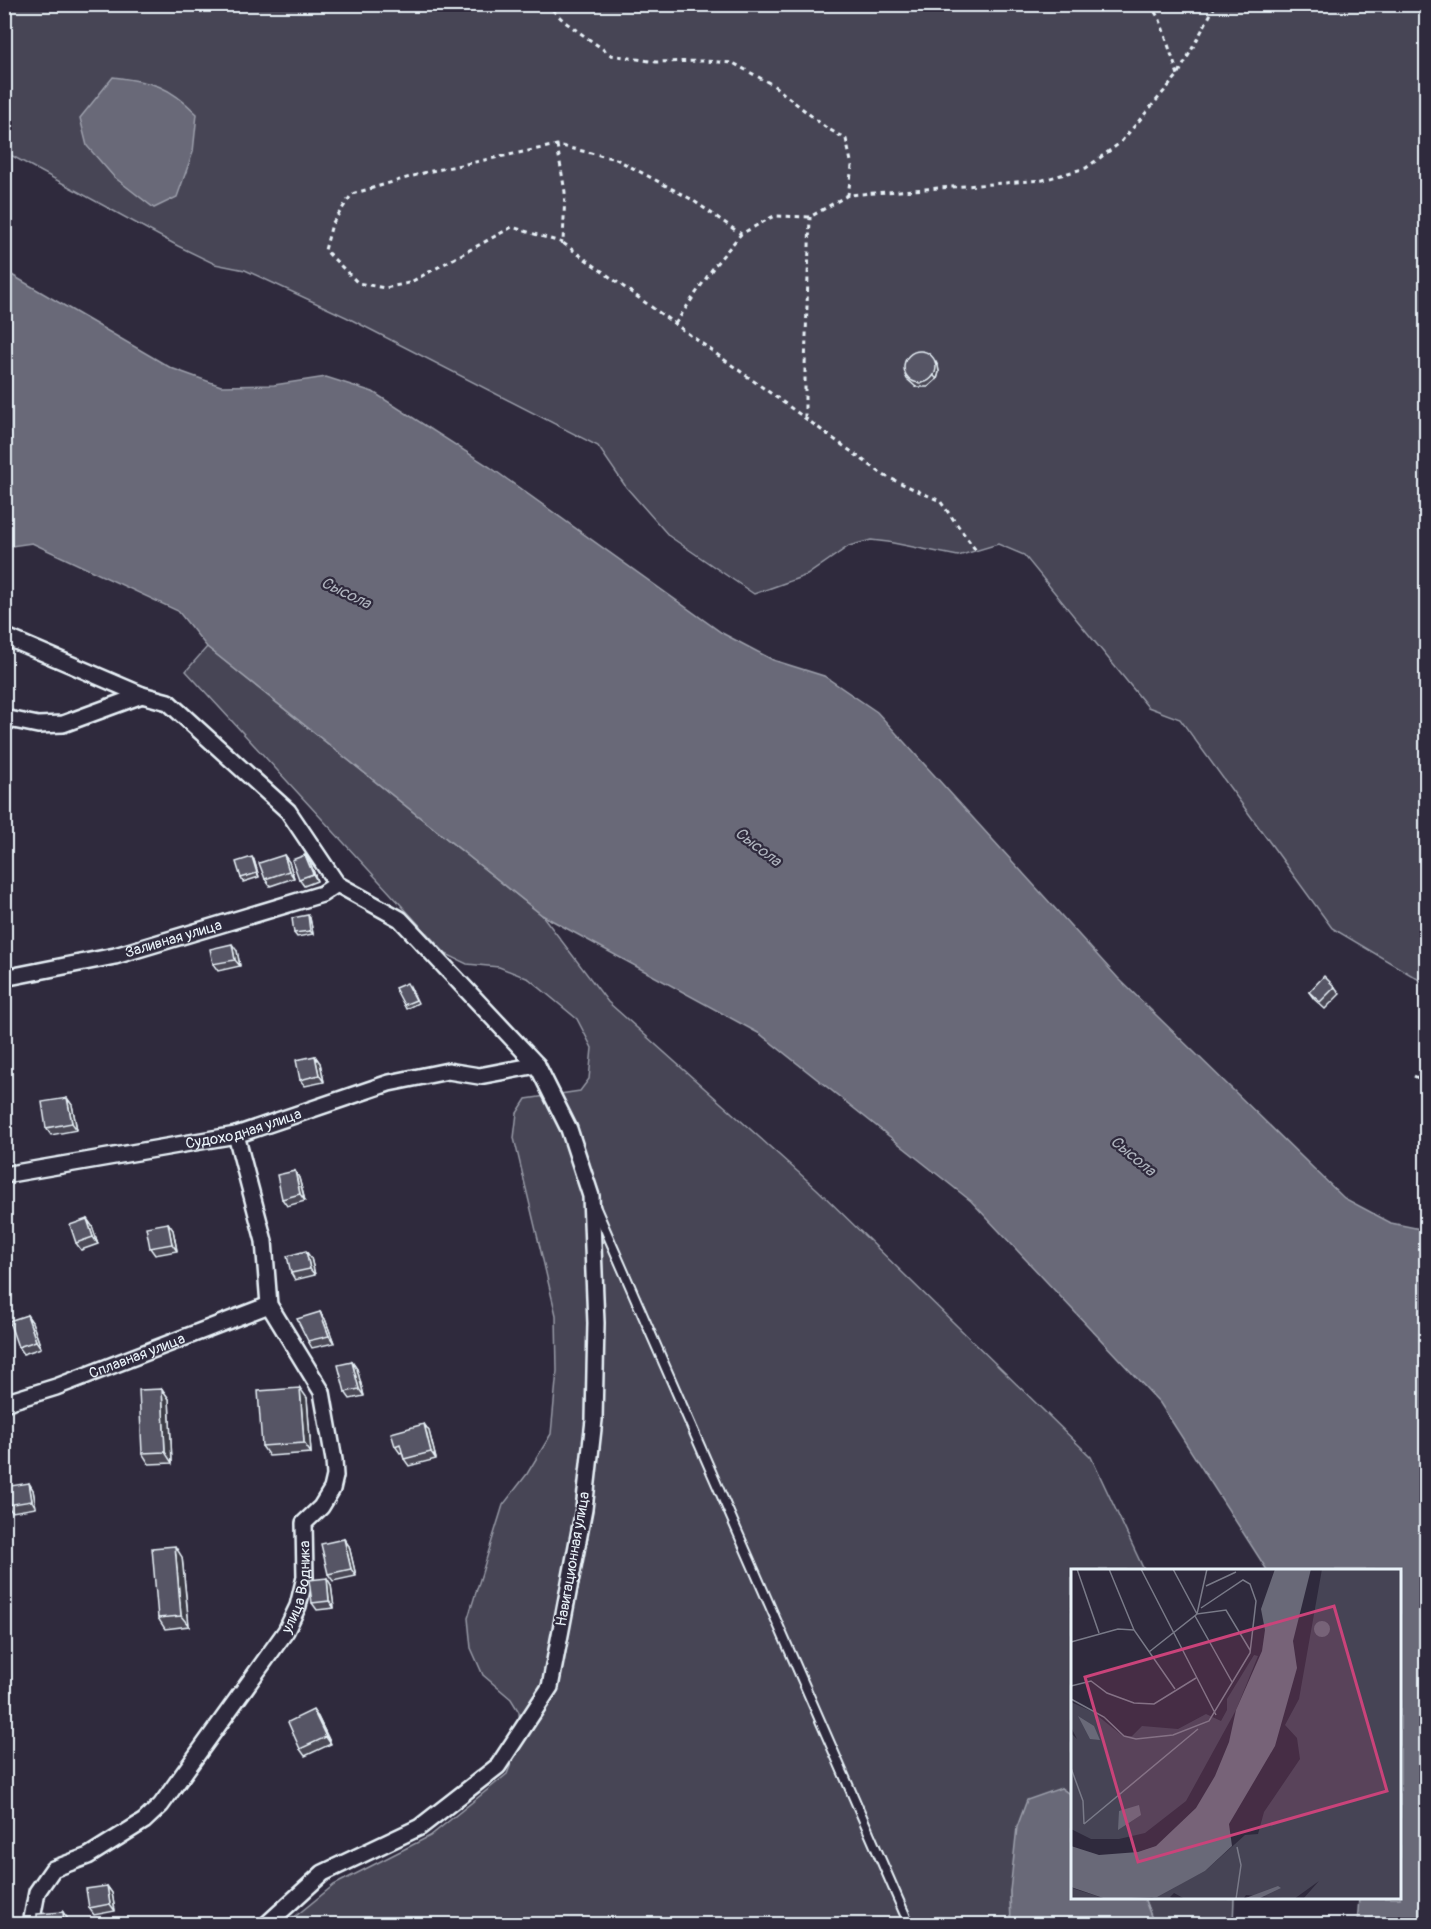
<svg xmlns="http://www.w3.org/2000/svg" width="1431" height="1929" font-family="Pangolin,sans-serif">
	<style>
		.green { fill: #464455; stroke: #979aa6; stroke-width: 1.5 }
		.water { fill: #696978; stroke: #9c9fab; stroke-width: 1.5 }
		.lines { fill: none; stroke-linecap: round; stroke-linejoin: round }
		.service-casing { stroke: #e8f1f8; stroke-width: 12 }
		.minor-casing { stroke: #e8f1f8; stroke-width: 20 }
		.path { stroke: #e8f1f8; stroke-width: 3; stroke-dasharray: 4.5 4.5; stroke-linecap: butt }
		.service { stroke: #2f2a3d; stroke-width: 8 }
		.minor { stroke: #2f2a3d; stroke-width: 15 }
		.wall { fill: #4b4957; stroke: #e8f1f8; stroke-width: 1.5 }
		.shaded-wall { fill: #3d3c47; stroke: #e8f1f8; stroke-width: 1.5 }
		.building { fill: #575565; stroke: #e8f1f8; stroke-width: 1.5 }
		.labels { text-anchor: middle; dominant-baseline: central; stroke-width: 4.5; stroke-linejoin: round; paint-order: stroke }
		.street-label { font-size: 15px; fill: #e8f1f8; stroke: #2f2a3d }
		.water-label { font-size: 16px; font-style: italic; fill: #afb4be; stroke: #2f2a3d }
		.inset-road { fill: none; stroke: #797a88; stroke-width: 1.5 }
		.view { fill: #ca437a; fill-opacity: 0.15; stroke: #ca437a; stroke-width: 3 }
		.inset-edge { fill: none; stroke: #e8f1f8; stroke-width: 3 }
	</style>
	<rect width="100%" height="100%" fill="#2f2a3d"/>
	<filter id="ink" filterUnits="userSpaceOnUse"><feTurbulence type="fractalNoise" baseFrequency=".0167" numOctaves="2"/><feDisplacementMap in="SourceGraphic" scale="12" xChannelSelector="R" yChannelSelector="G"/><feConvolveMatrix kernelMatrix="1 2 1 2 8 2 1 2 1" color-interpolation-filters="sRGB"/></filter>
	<g filter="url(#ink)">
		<g class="green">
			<polygon points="4,5 1426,5 1426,984 1332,928 1180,719 1148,707 1024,555 998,544 958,556 888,542 871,540 849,546 807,575 754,594 669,536 626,487 598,446 346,317 245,270 215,264 178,246 5,152"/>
			<polygon points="207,647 542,915 608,1002 817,1189 1091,1457 1144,1570 1072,1570 1072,1796 1061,1788 1010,1891 1011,1924 286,1924 334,1885 430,1836 507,1774 521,1739 519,1712 511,1699 483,1675 471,1648 468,1618 503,1505 527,1474 551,1434 557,1371 556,1315 514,1138 517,1113 526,1099 580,1091 589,1079 592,1048 577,1019 529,979 499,967 467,964 446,954 186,671"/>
			<polygon points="1144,1898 1234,1898 1233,1924 1154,1924"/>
		</g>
		<g class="water">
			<path d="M113,77C153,82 168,85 197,114L193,152L177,197L154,208L114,177L87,146L80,118Z"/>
			<polygon points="5,271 171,368 221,386 274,385 326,377 373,392 490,467 722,633 773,660 824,676 877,712 1118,978 1344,1198 1391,1223 1426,1230 1426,1924 1357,1924 1359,1898 1400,1898 1400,1570 1267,1570 1160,1403 971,1201 760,1034 542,915 207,647 178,611 32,543 5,547"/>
			<polygon points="1061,1788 1072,1796 1072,1898 1144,1898 1154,1924 1011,1924 1010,1891 1017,1827 1027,1800"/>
		</g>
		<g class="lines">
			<defs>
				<polyline id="service" points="595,1206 909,1924"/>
				<g id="minor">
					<polyline points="4,636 142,695 168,702 288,811 337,884 400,919 537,1065 569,1129 591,1196 596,1323 594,1420 584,1509 550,1687 498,1766 420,1827 323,1873 267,1924"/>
					<polyline points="4,718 38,725 63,724 142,695"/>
					<path id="s1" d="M4,978L115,956L322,894L337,884"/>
					<path id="s2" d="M4,1175L236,1135L389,1083L448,1071L479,1076L537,1065"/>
					<path id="s3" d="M4,1403L56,1387L269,1305"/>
					<path id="s4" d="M31,1924L37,1892L53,1869L88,1856L144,1821L161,1805L286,1631L298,1606L305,1577L304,1523L321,1507L332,1489L335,1476L334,1460L322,1392L269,1305L264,1241L236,1135"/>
				</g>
			</defs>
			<use href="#service" class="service-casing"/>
			<use href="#minor" class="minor-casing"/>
			<g class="path">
				<polyline points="546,4 565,22 611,55 656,62 704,61 733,63 773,85 825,127 846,139 852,166 848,195"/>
				<polyline points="1150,4 1160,20 1178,75"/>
				<polyline points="557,145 565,192 563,243 885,476 940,501 977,552"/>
				<polyline points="563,243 512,227 409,283 385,288 358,283 325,250 332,224 352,194 427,172 557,145 616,159 691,199 741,234"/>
				<polyline points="675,324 715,265 741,234 774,216 810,217 848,195 1043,180 1086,168 1120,143 1178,75 1216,4"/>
				<polyline points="805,418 805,366 810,217"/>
				<polyline points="1414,1076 1426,1082"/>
			</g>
			<use href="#service" class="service"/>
			<use href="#minor" class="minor"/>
		</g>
		<g class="wall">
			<polygon points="938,366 939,372 937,379 928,387 916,387 907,379 905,375"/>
			<polygon points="284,855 289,862 294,878 270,886 265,879"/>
			<polygon points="305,855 310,862 317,881 304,886 299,879"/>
			<polygon points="254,860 259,877 243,882 241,878"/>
			<polygon points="310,918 313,934 297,937 294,933"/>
			<polygon points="237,951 240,966 218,971 213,964"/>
			<polygon points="410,986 418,1003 406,1009 404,1005"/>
			<polygon points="1335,987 1340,994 1325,1009 1314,999 1309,992"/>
			<polygon points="315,1056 320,1063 324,1082 305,1086 300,1080"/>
			<polygon points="67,1098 72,1105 77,1130 51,1135 46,1128"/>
			<polygon points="295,1171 299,1178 305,1201 287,1206 282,1199"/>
			<polygon points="87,1219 92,1226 98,1244 81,1250 76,1243"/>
			<polygon points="168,1223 173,1230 177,1251 155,1255 150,1248"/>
			<polygon points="311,1258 315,1275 295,1280 291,1273"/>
			<polygon points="320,1312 325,1319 334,1343 312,1348 308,1341"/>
			<polygon points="27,1315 32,1322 41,1348 23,1354 18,1347"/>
			<polygon points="352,1362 357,1369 364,1396 350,1399 345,1392"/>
			<polygon points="162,1389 169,1399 172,1463 149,1464 142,1453"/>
			<polygon points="307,1398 311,1453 269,1456 262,1446"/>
			<polygon points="424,1424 429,1431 436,1459 409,1466 404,1459 402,1452 400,1453 395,1446"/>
			<polygon points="29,1483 33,1490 36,1508 12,1512 7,1505"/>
			<polygon points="344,1539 349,1546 356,1576 333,1581 328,1574"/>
			<polygon points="182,1557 189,1626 165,1629 158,1618"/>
			<polygon points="327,1578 331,1585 334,1608 317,1610 312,1603"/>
			<polygon points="318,1717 331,1744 305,1756 300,1749"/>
			<polygon points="107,1886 112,1893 115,1911 94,1915 89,1908"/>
		</g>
		<g class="shaded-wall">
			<polygon points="936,362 938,366 939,372 937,379 934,376"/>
			<polygon points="284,855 289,862 294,878 289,871"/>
			<polygon points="305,855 310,862 317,881 313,874"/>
			<polygon points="252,857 254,860 259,877 257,873"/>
			<polygon points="308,915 310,918 313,934 310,931"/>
			<polygon points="232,944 237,951 240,966 235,960"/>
			<polygon points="315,1056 320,1063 324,1082 319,1075"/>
			<polygon points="67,1098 72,1105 77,1130 72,1123"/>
			<polygon points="295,1171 299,1178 305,1201 300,1194"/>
			<polygon points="87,1219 92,1226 98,1244 93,1237"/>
			<polygon points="168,1223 173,1230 177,1251 172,1244"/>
			<polygon points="306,1251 311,1258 315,1275 310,1269"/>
			<polygon points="320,1312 325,1319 334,1343 329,1336"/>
			<polygon points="27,1315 32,1322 41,1348 36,1341"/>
			<polygon points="352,1362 357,1369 364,1396 359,1389"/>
			<polygon points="300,1388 307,1398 311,1453 304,1443"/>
			<polygon points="162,1389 169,1399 172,1463 165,1452"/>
			<polygon points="424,1424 429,1431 436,1459 431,1452"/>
			<polygon points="29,1483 33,1490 36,1508 32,1501"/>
			<polygon points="344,1539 349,1546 356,1576 351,1569"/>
			<polygon points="175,1546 182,1557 189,1626 181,1616"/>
			<polygon points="327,1578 331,1585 334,1608 329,1601"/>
			<polygon points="4,1593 7,1610 4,1607"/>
			<polygon points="313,1710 318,1717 331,1744 326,1737"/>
			<polygon points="107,1886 112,1893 115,1911 110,1904"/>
			<polygon points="63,1912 68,1919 69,1924 64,1924"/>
		</g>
		<g class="building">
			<circle cx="920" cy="367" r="16"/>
			<polygon points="284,855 289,871 265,879 259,863"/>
			<polygon points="305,855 313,874 299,879 292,860"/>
			<polygon points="252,857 257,873 241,878 236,862"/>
			<polygon points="308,915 310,931 294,933 292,918"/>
			<polygon points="232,944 235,960 213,964 210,949"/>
			<polygon points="1324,976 1335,987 1320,1002 1309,992"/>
			<polygon points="407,983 416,1000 404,1005 395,988"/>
			<polygon points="315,1056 319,1075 300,1080 296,1060"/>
			<polygon points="67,1098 72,1123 46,1128 42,1102"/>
			<polygon points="295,1171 300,1194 282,1199 277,1175"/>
			<polygon points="87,1219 93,1237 76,1243 70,1225"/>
			<polygon points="168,1223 172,1244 150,1248 146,1227"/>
			<polygon points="306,1251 310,1269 291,1273 287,1256"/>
			<polygon points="320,1312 329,1336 308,1341 297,1319"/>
			<polygon points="27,1315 36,1341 18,1347 9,1321"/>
			<polygon points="352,1362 359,1389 345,1392 338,1365"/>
			<polygon points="300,1388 304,1443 262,1446 258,1391"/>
			<polygon points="162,1389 165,1452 142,1453 139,1390"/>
			<polygon points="424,1424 431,1452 404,1459 400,1444 395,1446 391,1433"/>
			<polygon points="29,1483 32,1501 7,1505 4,1487"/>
			<polygon points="344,1539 351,1569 328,1574 321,1544"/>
			<polygon points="175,1546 181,1616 158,1618 152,1548"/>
			<polygon points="327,1578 329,1601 312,1603 309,1580"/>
			<polygon points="313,1710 326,1737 300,1749 288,1722"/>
			<polygon points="107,1886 110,1904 89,1908 86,1889"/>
			<polygon points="63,1912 64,1924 37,1924 37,1914"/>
		</g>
	</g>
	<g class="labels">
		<g class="street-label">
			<text stroke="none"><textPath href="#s1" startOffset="174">Заливная улица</textPath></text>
			<text stroke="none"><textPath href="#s2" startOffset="244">Судоходная улица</textPath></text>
			<text stroke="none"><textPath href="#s3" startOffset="141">Сплавная улица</textPath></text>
			<text transform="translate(573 1559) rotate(-80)">Навигационная улица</text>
			<text stroke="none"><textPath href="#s4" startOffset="448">улица Водника</textPath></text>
		</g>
		<g class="water-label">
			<text transform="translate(346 593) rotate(26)">Сысола</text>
			<text transform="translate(758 847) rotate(37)">Сысола</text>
			<text transform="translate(1133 1156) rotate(40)">Сысола</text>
		</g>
	</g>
	<g transform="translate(1071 1569)">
		<rect width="330" height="330" fill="#2f2a3d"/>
		<path d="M251,0H330V330H232L248,312L223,330L175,326L172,330H114L103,324L99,328L103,330H79L134,302L174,266L187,265L193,243L229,190L226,169L214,156L228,130ZM183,86L187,87L165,141L115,232L74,264L48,270H20L0,260V164L6,170L0,158V133L22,143L53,168L61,167L71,157L107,160L135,145L150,152L156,141V130ZM0,318L4,320L35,330H0Z" fill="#464455"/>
		<path d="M204,0H240L222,72L226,99L204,177L158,255L161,277L134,302L86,328L35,330L0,318V277L28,286L67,283L85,277L125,239L144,207L158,173L165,141L191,82L194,61L190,40ZM243 60a8 8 0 1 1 16 0a8 8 0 1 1-16 0ZM7,147L23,157L29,171L19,170ZM68,236L70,246L47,261L48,242ZM207,317L210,319L187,330H172Z" fill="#696978"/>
		<path class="inset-road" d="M6,0L28,64M38,0L63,61L104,120M70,0L145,146M102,0L126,45L155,41L179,81M135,17L165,3M124,47L161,113M0,73L47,60L63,61M78,83L126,45L136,0M0,117L20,112L36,124L63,134L83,135L125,109M0,130L33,148L53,167L65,170L102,166L138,152L179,84L185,32L179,15L172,11L130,39M0,199L12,232L13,255M13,255L127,160M165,330L170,296L166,278"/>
		<path class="view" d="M263,37L316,222L67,293L14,108Z"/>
		<rect width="330" height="330" class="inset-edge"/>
	</g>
	<rect width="1431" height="1929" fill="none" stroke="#2f2a3d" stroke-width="24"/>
	<rect x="12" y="12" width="1407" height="1905" fill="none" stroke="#e8f1f8" stroke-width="2" filter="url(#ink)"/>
</svg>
